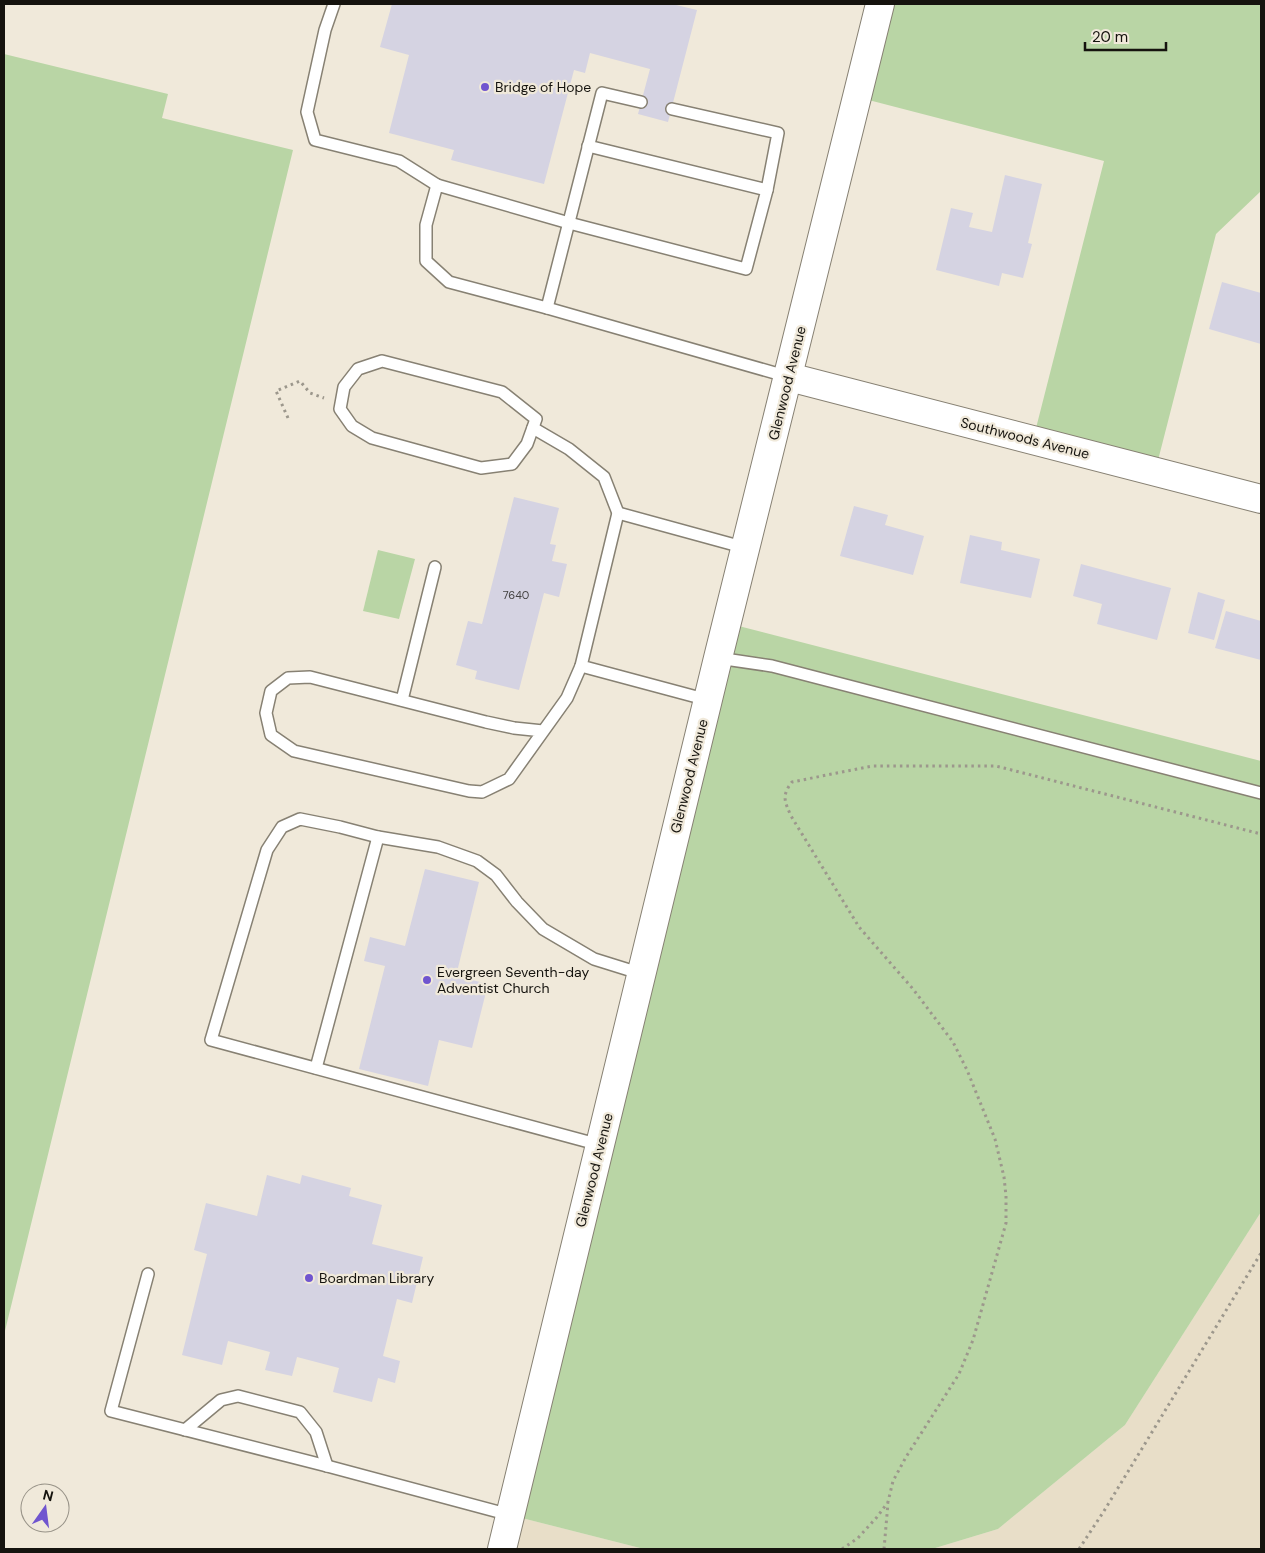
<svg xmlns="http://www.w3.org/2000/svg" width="1265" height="1553" font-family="'DM Sans',sans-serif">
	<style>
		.built { fill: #e8dec8 }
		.green { fill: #b9d5a5 }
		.building { fill: #d5d3e2 }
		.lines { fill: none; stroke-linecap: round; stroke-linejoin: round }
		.service-casing { stroke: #878173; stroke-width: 14 }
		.tertiary-casing { stroke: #878173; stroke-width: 30 }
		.path { stroke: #9c978c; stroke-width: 3; stroke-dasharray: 2.5 4; stroke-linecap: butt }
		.service { stroke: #fff; stroke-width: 11 }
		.tertiary { stroke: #fff; stroke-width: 28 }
		.poi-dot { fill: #7055cf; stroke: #f0e9da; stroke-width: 2 }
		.labels { text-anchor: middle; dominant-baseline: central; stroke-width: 4.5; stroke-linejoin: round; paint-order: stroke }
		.number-label { font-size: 11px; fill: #454343 }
		.poi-label { font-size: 14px; fill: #15130e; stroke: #f0e9da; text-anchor: start }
		.street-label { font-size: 14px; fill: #15130e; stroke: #f0e9da }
	</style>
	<rect width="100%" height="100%" fill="#f0e9da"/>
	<g class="built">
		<polygon points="1261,1212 1261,1549 932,1549 998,1529 1125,1425"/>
		<polygon points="510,1515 644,1549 502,1549"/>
	</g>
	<g class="green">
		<polygon points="880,4 1261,4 1261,191 1216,234 1155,472 1033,440 1104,161 857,97"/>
		<polygon points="4,54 168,94 162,118 293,150 4,1335"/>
		<polygon points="378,550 415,559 399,619 363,611"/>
		<polygon points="727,623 1261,761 1261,1212 1125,1425 998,1529 932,1549 644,1549 510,1515"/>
	</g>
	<g class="building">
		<polygon points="392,4 672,4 697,10 668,122 638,114 650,69 590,53 585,73 574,70 544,184 451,160 454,150 389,133 409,55 380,47"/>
		<polygon points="1005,175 1042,184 1028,243 1032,244 1023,278 1002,273 999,286 936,270 951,208 973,213 969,227 992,232"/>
		<polygon points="1222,282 1261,293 1261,344 1209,329"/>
		<polygon points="514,497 559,508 550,544 556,545 552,561 567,564 559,597 544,593 519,690 475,679 477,671 456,665 468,621 482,624"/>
		<polygon points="854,506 888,515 885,525 924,536 913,575 840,556"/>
		<polygon points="970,535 1002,542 1001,550 1040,559 1031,598 960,583"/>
		<polygon points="1081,564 1171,588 1157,640 1097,624 1102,604 1073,596"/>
		<polygon points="1198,592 1225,600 1214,640 1188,633"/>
		<polygon points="1226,611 1261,621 1261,660 1215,648"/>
		<polygon points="425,869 479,882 456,976 488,984 472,1048 439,1040 428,1086 359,1069 385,966 364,961 370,937 405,946"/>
		<polygon points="267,1175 300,1184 302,1175 351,1188 349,1196 382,1205 372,1244 423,1257 412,1303 397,1299 383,1356 400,1361 395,1383 378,1378 372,1402 333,1392 339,1368 297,1357 292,1376 265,1370 270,1352 228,1341 222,1365 182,1355 207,1254 194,1250 206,1203 257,1216"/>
	</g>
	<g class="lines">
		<defs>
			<g id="service">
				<polyline points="334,4 325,30 307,112 315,140 399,161 437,185"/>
				<polyline points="672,109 778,133 767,190"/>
				<polyline points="588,146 767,190 746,269 569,223 437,185 426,225 426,261 449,282 547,308 789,377"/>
				<polyline points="547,308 602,93 641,102"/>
				<polygon points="382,361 502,392 536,419 527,444 512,464 481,468 372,438 352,426 340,409 344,387 358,369"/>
				<polyline points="533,428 569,449 604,477 618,513"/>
				<polyline points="718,658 772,666 1261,793"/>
				<polyline points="402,700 435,567"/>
				<polyline points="708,700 581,666 618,513 746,548"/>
				<polyline points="543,731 514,728 486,722 310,677 288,678 271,691 266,713 271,735 294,751 469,791 482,792 509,779 567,698 581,666"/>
				<polyline points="316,1068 378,837"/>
				<polyline points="600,1145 211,1040 267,850 282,827 300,819 340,827 378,837 438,847 477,861 496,875 517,902 543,929 594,959 642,974"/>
				<polyline points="148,1274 111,1411 327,1466 510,1515"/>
				<polyline points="185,1430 221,1400 238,1396 300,1412 316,1432 327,1466"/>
			</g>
			<g id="tertiary">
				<polyline points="789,377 1261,499"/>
				<polyline points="502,1549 718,658 880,4"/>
			</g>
		</defs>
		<use href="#service" class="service-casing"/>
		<use href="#tertiary" class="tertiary-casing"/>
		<g class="path">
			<polyline points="288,418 276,391 300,381 310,393 324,398"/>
			<path d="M842,1549L858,1538L877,1517L888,1502L893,1481L906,1457L959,1374L973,1340L1006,1223V1196L1004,1177L995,1139L967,1070L953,1042L913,989L859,927L791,816C785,802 781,796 792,782L872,766H996L1261,834"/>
			<polyline points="884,1549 888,1503"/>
			<polyline points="1079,1549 1104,1511 1261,1253"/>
		</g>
		<use href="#service" class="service"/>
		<use href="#tertiary" class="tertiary"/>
	</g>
	<g class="poi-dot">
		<circle cx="485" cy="87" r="5"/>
		<circle cx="427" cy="980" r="5"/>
		<circle cx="309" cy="1278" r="5"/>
	</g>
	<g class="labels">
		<g class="number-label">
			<text x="516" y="595">7640</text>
		</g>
		<g class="poi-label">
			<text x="495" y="87">Bridge of Hope</text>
			<text x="437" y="972">Evergreen Seventh-day<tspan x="437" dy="16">Adventist Church</tspan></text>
			<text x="319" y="1278">Boardman Library</text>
		</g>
		<g class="street-label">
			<text transform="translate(787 383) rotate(-76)">Glenwood Avenue</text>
			<text transform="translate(1025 438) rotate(14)">Southwoods Avenue</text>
			<text transform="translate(689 776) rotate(-76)">Glenwood Avenue</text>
			<text transform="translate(594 1170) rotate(-76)">Glenwood Avenue</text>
		</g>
	</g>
	<rect width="1265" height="1553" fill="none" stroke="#15130e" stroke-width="10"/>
	<g transform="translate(45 1508) rotate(14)"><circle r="24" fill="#f0e9da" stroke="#989388"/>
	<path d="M0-4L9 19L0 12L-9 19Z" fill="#7055cf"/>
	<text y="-8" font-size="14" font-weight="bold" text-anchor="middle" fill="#15130e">N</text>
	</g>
	<path d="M1085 42v8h81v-8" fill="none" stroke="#15130e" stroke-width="2.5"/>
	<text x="1092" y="42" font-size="15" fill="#15130e" stroke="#f0e9da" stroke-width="4" paint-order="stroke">20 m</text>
</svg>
